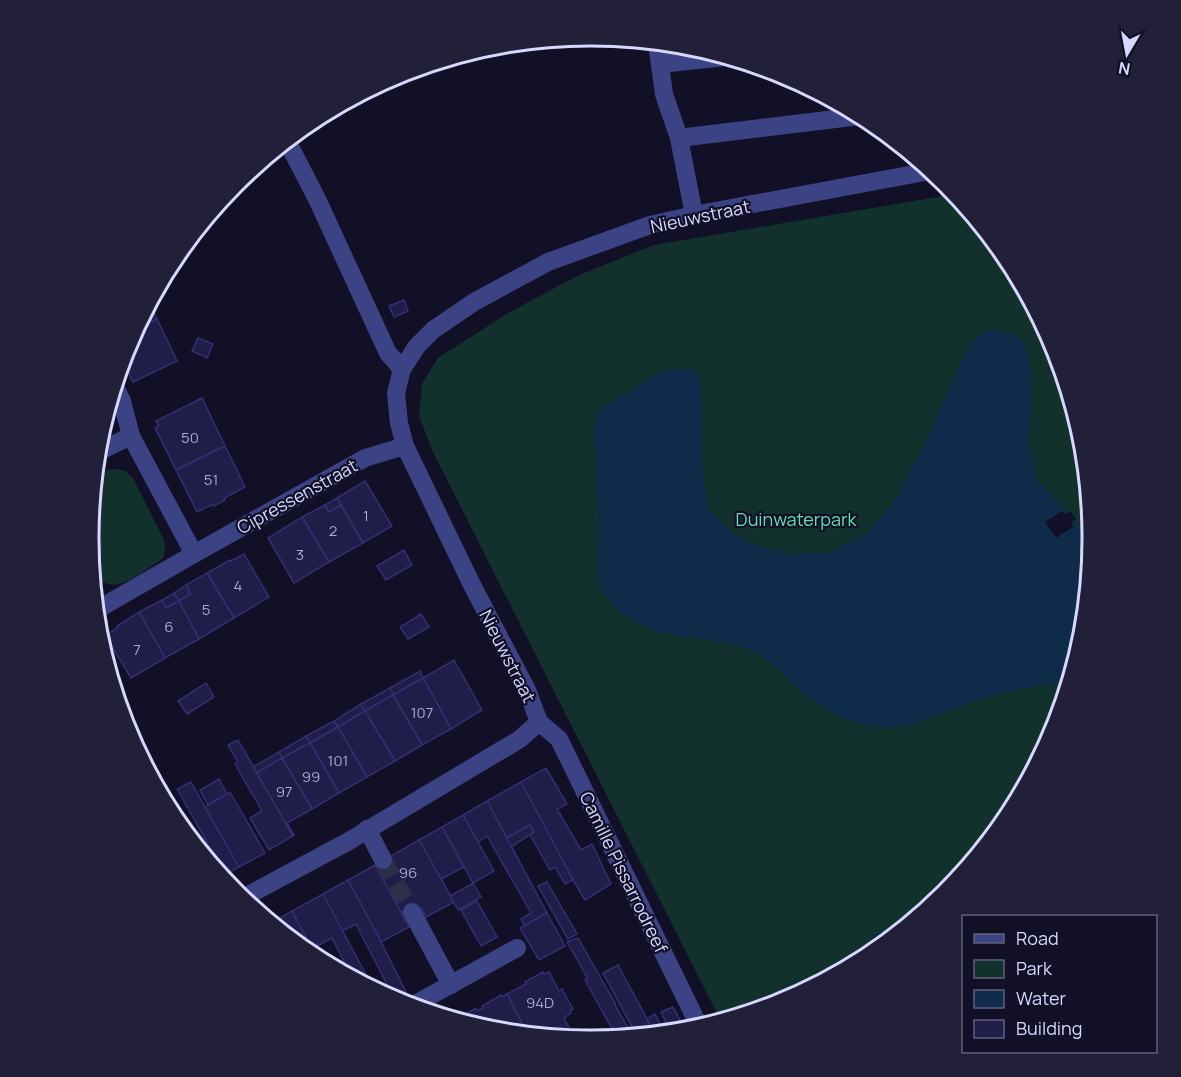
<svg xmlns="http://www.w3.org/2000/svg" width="1181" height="1077" font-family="Manrope,sans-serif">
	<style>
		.green { fill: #13312c }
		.water { fill: #0e2b49 }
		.pier { fill: #111027 }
		.building { fill: #201d48; stroke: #342f73; stroke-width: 1.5 }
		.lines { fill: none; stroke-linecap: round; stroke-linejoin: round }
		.minor-tunnel { stroke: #2f2e47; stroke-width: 18; stroke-dasharray: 18 9; stroke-linecap: butt }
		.minor { stroke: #3c4385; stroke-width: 18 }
		.labels { text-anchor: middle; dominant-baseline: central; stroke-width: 4.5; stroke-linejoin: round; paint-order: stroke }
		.number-label { font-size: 15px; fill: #a9a9d0 }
		.street-label { font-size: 18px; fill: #d7d8fe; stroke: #111027 }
		.park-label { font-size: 18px; fill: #64ddb0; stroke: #111027 }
		.rim { fill: none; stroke: #d7d8fe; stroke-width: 3 }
	</style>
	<rect width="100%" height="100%" fill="#111027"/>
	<g class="green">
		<polygon points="955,194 1008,260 1055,347 1083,441 1093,539 1083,637 1055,731 1008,818 946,894 869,956 782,1003 721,1021 433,452 419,416 422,384 438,358 508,313 577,276 654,245"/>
		<path d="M118,469L126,471L133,478L164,540L165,550L163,558C154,565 133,579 123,583C111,587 96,583 92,570C83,547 92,502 94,476L108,470Z"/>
	</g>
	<path class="water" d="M993,330L1009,333L1023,340L1029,358L1032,380L1029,447L1038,482L1061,505L1092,545L1083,637L1069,683C1029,684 988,696 950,710C929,718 908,729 885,728C853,727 819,708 796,686C782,674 771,660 754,652C726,638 687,640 657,631C636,624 610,608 601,587C594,571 599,554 599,537C598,501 595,464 594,428L598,411L661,371L692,368L698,375L701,392L702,470L708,507L728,528L745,541L788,554L829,553L869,531L896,498L925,444L965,353L978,335Z"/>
	<polygon class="pier" points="1062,511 1065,514 1070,511 1076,519 1071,523 1073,527 1056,538 1045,522"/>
	<g class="building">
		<polygon points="404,300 408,311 394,317 389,306"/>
		<polygon points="149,303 157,319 135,329"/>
		<polygon points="157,319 177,361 133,382 122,360 126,346 135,329"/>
		<polygon points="198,338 213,344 207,358 192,351"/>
		<polygon points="202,398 225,446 176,470 155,428 159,426 156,421"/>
		<polygon points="225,446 245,487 224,498 225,500 214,506 213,504 197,512 176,470"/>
		<polygon points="365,481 392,526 363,543 337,498"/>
		<polygon points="337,498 341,505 329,512 325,505"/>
		<polygon points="325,505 329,512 341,505 363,543 329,562 302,517"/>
		<polygon points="302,517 329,562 294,583 268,538"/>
		<polygon points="404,550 412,565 386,580 377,566"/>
		<polygon points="244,554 269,597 234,618 207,573 230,560 231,561"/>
		<polygon points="207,573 234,618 199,639 179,601 190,594 186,585"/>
		<polygon points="186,585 190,594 179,601 174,593"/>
		<polygon points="174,593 179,601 166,608 162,600"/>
		<polygon points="162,600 166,608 179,601 199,639 165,658 139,612"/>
		<polygon points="139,612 165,658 131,678 105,635 118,628 117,626"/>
		<polygon points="421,614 429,627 408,639 400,627"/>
		<polygon points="454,660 482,710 451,729 423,678"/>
		<polygon points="420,671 423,678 393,695 390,688"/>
		<polygon points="423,678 451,729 422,745 393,695"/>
		<polygon points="206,683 214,697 187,714 178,701"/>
		<polygon points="390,688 393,695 365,711 361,704"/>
		<polygon points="393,695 422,745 395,761 365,711"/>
		<polygon points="361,704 365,711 338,727 334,721"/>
		<polygon points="365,711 395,761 367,777 338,727"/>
		<polygon points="334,721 338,727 310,743 306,736"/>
		<polygon points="338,727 367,777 339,793 310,743"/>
		<polygon points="306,736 310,743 282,758 279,752"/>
		<polygon points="238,740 293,836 269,850 250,818 262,811 235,764 238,762 228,745"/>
		<polygon points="310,743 339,793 312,809 282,758"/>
		<polygon points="279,752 282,758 257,773 253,767"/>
		<polygon points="282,758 312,809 287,823 294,835 293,836 257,773"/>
		<polygon points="546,768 567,804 557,809 581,850 592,844 611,884 585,900 573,880 521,782"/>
		<polygon points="219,779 227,794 208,805 200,790"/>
		<polygon points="191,782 239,867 222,877 197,848 207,842 177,789"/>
		<polygon points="521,782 573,880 565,884 555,867 550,870 530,835 534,832 530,825 507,838 487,801"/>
		<polygon points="230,792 265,853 239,867 205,807"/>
		<polygon points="487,801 547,913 525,926 521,919 531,913 487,836 478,842 463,815"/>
		<polygon points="463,815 494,871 473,883 442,827"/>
		<polygon points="530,825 534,832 511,847 507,838"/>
		<polygon points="442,827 464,867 441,879 419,840"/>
		<polygon points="419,840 454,902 426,917 421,908 403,916 375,865"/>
		<polygon points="375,865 409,927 381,942 348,880"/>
		<polygon points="348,880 381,942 414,1008 396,1002 356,924 342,931 323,894"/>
		<polygon points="547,882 577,934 568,939 538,886"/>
		<polygon points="473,883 481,897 458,910 450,896"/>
		<polygon points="323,894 372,986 370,988 353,979 332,938 312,949 292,911"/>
		<polygon points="477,901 497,937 481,946 461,910"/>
		<polygon points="292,911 312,949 317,959 311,956 271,923"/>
		<polygon points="547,913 565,946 539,960 520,928"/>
		<polygon points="578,938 615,1003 614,1003 633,1037 617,1038 619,1036 614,1027 612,1029 585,980 588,979 567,942"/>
		<polygon points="618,965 647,1019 656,1035 637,1036 603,973"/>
		<polygon points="543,972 545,974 549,972 559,991 562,989 573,1009 570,1010 571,1013 564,1018 573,1035 567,1039 528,1035 507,994 526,984 525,982"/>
		<polygon points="507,994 528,1035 492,1031 459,1021 457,1019 476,1008 477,1011 483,1008 482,1006 501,995 502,997"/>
		<polygon points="673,1007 686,1032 671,1033 661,1012"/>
		<polygon points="655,1014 666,1034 656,1035 647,1019"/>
	</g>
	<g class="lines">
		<polyline class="minor-tunnel" points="383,860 412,912"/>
		<g class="minor">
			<polyline points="657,43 664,94 679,138 694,215"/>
			<polyline points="660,64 725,57"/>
			<polyline points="679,138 860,116"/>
			<polyline points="287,141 317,199 388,353 402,369"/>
			<polyline points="114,385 122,401 131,436 194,554"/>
			<polyline points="96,453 131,436"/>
			<polyline points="94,595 100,608 194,554 365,458 405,446"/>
			<polyline points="539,722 559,739 700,1028"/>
			<polyline points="367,829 383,860"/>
			<polyline points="241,899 349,841 520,739 539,722 527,690 472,585 405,446 399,423 396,393 402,369 417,346 433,330 474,302 548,262 650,225 694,215 930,171"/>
			<polyline points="412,912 451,985"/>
			<polyline points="419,1002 517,948"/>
		</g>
	</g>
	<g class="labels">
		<g class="number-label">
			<text x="190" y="437">50</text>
			<text x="211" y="479">51</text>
			<text x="366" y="515">1</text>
			<text x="333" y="530">2</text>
			<text x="300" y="554">3</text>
			<text x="238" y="585">4</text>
			<text x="206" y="609">5</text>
			<text x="169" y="626">6</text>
			<text x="137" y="649">7</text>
			<text x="422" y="712">107</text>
			<text x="338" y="760">101</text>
			<text x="311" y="776">99</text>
			<text x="284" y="791">97</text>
			<text x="408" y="872">96</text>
			<text x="540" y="1002">94D</text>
		</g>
		<g class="street-label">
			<text transform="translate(700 216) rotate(-12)">Nieuwstraat</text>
			<text transform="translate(297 496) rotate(-29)">Cipressenstraat</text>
			<text transform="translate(508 656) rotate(63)">Nieuwstraat</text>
			<text transform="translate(624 872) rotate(64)">Camille Pissarrodreef</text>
		</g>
		<g class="park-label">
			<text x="796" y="519">Duinwaterpark</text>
		</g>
	</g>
	<path d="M0 0H1181V1077H0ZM590 46H591A491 491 0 0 1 1082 537V539A491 491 0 0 1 591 1030H590A491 491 0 0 1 99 539V537A491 491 0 0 1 590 46Z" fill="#212038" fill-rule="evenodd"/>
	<path class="rim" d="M590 46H591A491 491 0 0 1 1082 537V539A491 491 0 0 1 591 1030H590A491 491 0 0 1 99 539V537A491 491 0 0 1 590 46Z"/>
	<rect x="962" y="915" width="195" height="138" fill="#111027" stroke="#60607d" stroke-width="1.5"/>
	<rect x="974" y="934" width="30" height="9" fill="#3c4385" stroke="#60607d" stroke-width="1.5"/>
	<text x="1016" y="945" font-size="18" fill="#d7d8fe">Road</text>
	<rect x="974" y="960" width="30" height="18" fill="#13312c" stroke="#60607d" stroke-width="1.5"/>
	<text x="1016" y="975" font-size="18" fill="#d7d8fe">Park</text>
	<rect x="974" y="990" width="30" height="18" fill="#0e2b49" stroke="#60607d" stroke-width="1.5"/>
	<text x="1016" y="1005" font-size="18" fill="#d7d8fe">Water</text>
	<rect x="974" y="1020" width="30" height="18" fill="#201d48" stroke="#60607d" stroke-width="1.5"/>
	<text x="1016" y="1035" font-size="18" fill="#d7d8fe">Building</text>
	<g transform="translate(1127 54) rotate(190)" stroke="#111027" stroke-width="4.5" paint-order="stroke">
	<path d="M0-4.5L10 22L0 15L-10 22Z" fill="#d7d8fe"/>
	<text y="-9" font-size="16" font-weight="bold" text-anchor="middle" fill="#d7d8fe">N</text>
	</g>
</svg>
